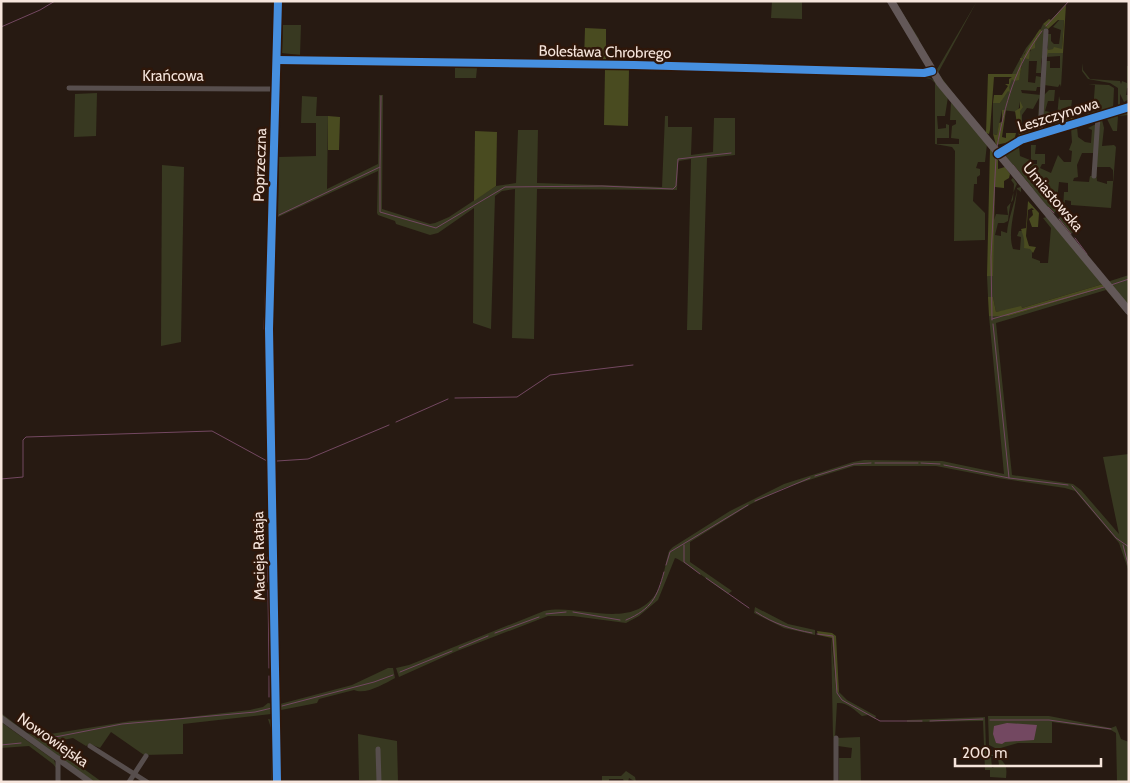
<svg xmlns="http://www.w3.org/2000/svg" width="1130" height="783" font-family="Cabin,sans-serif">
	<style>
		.green { fill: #383921 }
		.forest { fill: #494b20 }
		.water { fill: #734861 }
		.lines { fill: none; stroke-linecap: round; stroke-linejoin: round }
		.stream { stroke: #734861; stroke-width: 1 }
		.minor { stroke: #574e4d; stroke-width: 5 }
		.tertiary { stroke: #574e4d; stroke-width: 6 }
		.secondary { stroke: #635858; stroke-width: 8 }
		.cycleway-casing { stroke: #2f170a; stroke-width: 11 }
		.cycleway { stroke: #468fdf; stroke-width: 8 }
		.labels { text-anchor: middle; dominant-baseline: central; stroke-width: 5; stroke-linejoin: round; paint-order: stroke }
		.street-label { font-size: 15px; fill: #f6e5dc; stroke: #2f170a }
	</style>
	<rect width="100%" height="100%" fill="#271a12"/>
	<g class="green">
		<polygon points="772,1 802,1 802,19 771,18"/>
		<polygon points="892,1 895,1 919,39 919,43 936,71 977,1 938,73 976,123 938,76"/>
		<polygon points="1060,19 1064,20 1062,49 1048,50 1047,34 1051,34 1051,41 1054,44 1059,44 1061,30 1053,27"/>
		<polygon points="1043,24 1048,29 1041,62 1041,73 1036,73 1037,61 1029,61 1028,82 1035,83 1036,76 1041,77 1041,87 1037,87 1036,91 1021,90 1022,93 1041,95 1038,131 1039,98 1033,109 1027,108 1022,115 1022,125 1031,124 1032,133 1022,132 1020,128 1020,102 1018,112 1002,110 997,135 993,134 993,103 1000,103 1012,78 1019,78 1023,60 1016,74 1012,74 1026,48 1034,38 1034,42 1024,54 1027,58"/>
		<polygon points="283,25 301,25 300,55 282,53"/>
		<polygon points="1047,53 1063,53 1061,87 1060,84 1058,87 1044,85 1045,61 1050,61 1050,68 1060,68 1060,56 1046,57"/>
		<polygon points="1083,63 1083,70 1090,79 1120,81 1121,84 1122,81 1127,83 1127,66 1129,66 1129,88 1127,88 1126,95 1129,95 1129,99 1124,102 1120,94 1120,104 1129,103 1129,105 1118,106 1118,88 1110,83 1088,79 1082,71"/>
		<polygon points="455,67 477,68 476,78 455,78"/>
		<polygon points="839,74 927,76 935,81 948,97 945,116 937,116 938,129 946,128 946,124 949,125 949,138 937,138 937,144 959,144 959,139 951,138 952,126 956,124 956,120 950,120 951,102 987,144 985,162 978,162 976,168 980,169 980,175 977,177 977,184 974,184 973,201 985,213 985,240 954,241 955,151 952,147 935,144 935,83 931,79 920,77"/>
		<polygon points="1088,84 1109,85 1114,88 1113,110 1104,113 1099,111 1095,115 1086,116 1085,112 1093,111 1095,85"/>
		<polygon points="1049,90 1055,90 1054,101 1048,101 1045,111 1050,112 1052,119 1042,124 1043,96"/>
		<polygon points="97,93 96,136 74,137 75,94"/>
		<polygon points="379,95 383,95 382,209 430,224 435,223 449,217 496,186 516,183 518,130 538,130 537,183 662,187 665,116 668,116 668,127 692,127 691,155 713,152 714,118 735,118 735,155 707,158 702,330 687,330 691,159 679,161 678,163 677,190 537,189 534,339 512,338 515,189 502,191 495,196 491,329 473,323 474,208 438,233 430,235 396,224 395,221 378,215 377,213 378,171 278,217 279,157 316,156 316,123 301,123 302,96 317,97 316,116 328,116 327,189 378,164"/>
		<polygon points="1059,96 1060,100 1072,100 1071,108 1069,108 1068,112 1062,117 1057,117"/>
		<polygon points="1129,110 1129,115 1118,116 1117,131 1113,131 1106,117"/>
		<polygon points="1100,120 1102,120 1104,128 1102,146 1114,145 1116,147 1111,208 1071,205 1071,201 1065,200 1064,209 1071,210 1070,228 1073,232 1070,235 1058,221 1063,209 1064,192 1068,192 1068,183 1059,182 1056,211 1053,214 1004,154 1015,146 1031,140 1019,146 1020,156 1030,160 1030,164 1037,164 1037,160 1031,160 1031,145 1036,145 1035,154 1045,154 1045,164 1042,164 1040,168 1051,173 1058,155 1064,162 1071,162 1072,151 1069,150 1072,142 1071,128 1077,127 1078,137 1085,142 1091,143 1092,130 1088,128 1096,124 1094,153 1082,153 1077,165 1078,177 1074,178 1073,181 1089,182 1090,176 1096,176 1096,170 1097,181 1107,184 1107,181 1113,181 1113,170 1110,167 1096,167"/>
		<polygon points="162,165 184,167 181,342 161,346"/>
		<path d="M1013,178L1017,184C1012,193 1009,210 1008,221L1004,223H998L995,235L1001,236V231L1007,233C1008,218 1015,204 1017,189V188L1021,187V192L1017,189C1016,209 1007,232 1013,249L1020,250L1021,237L1017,236L1019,231H1023L1025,240L1032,251V258L1040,261V263H1048L1051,228L1043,218L1047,217L1103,284L1022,308L996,312L993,297H988L987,276H993V223L996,214L1008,215L1007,207L1013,200L1014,184L1011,180Z"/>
		<polygon points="1129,275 1129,306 1107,282"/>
		<path d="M1106,287L1129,317L1106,290L996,323L1012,475L1073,484L1081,490L1119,534L1103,457L1129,454V572L1119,543L1075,491L1065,488L998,478L936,466H854L831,473L784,488L751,504L690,542V562L732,591L728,594C719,588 681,559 675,558L658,600L639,616L626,623L573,616H548L457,651L399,677L396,668L409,665L544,611C579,603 629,631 655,595C663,584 665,564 669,551L673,547L730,511L784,484L853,462L864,460L942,461L1004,474L989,316H1009Z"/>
		<polygon points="755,607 788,624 815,630 815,635 784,628 754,613"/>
		<path d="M831,637L836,689L847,700L876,716L875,719L868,715L862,716C855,710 847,702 837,703L835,738L833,737Z"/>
		<path d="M388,668H393L395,678C384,684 366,695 354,690L319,699L317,703L281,710L280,704L352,685Z"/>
		<polygon points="268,703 273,704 271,714 183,724 183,754 144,755 111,732 100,748 90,744 86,746 73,738 48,743 102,782 94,782 1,716 1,713 27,733 38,736 131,721 180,718 250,710 263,707"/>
		<polygon points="988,716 1049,716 1111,728 1116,726 1121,739 1129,742 1129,782 1117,782 1116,733 1111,730 1052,722 1052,743 1018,743 997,749 989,745"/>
		<path d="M985,717L986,750L994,756H991L992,768L999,765L998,758C1007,763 1007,769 1006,778L990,777V770H985L983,721L907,722V720Z"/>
		<polygon points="268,719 273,720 274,782 271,782 271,728"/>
		<polygon points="1,722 54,760 57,769 53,764 29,746 1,748"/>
		<polygon points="358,734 397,741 398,782 359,780"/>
		<polygon points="860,737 861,782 839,782 839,758 851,758 852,748 838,746 837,738"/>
		<polygon points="626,771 635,777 636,782 629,778 628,782 624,782 623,779 609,779 609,782 602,782 602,776 621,776"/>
	</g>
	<g class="forest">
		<polygon points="1066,4 1063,53 1048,53 1047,56 1046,45 1048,50 1053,49 1054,47 1062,49 1064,20 1058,20 1048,29 1043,24 1049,19 1051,20"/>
		<polygon points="585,28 606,29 606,60 584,60"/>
		<path d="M1040,29L1042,31L1035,43V48L1030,50L1029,59L1023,58L1019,80L1014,81L1012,79L1009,87L1010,92L1008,91L1000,103H993L994,95H1002L1008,86L1005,84H1009V79L1012,77H994L990,130L989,134L986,133L988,74H1016L1021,62L1020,58H1023C1023,56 1038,31 1040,29Z"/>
		<polygon points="605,69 629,69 628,126 604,125"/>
		<polygon points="1020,101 1023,107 1020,111 1022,132 1030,131 1031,133 1019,136 1015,111 1020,108"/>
		<polygon points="1065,108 1068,112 1077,113 1074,119 1055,124 1057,117 1063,117 1062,109"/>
		<polygon points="1002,110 1006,110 1002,137 1006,138 1006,133 1016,133 1014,141 996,145 993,134 997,135 999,123 1002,122"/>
		<polygon points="328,116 340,117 339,150 328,150"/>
		<polygon points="475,131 497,132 496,186 474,201"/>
		<polygon points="990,149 998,159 998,169 1005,167 1010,174 1009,178 1004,181 1004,188 995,187 993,276 987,276"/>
		<path d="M1028,201L1039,213L1038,227H1032L1029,219L1033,215L1032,210H1034L1032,208L1028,210L1026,236L1029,246L1036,247L1033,253L1030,249L1024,248C1025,240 1023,235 1021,229L1026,228Z"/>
		<polygon points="1103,284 1106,287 1009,316 989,316 988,297 993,297 996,312 1021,306 1022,308"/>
		<polygon points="817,631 832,633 836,636 839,693 836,689 832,638 818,635"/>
	</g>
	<polygon class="water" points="1007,723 1037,725 1034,740 1005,742 1002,744 996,743 993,734 994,726"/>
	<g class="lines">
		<g class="stream">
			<polyline points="274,20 274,1"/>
			<polyline points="1046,26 1069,1"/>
			<polyline points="1,27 40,10 55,1"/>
			<polyline points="273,82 274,28"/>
			<path d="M997,147C1005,104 1015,66 1042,31"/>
			<polyline points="1013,165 1034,191"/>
			<polyline points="380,167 381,96"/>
			<polyline points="1048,207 1054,213"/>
			<polyline points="279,215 380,167 380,212 436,228 505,187 602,186 673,189 676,186 678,159 731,153"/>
			<polyline points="1059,219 1071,234"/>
			<polyline points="1075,238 1087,254"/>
			<polyline points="1111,285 1129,279"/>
			<polyline points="992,319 1104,287"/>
			<polyline points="992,320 991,257 996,157"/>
			<polyline points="993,324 1009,478"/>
			<polyline points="264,329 271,146"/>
			<polyline points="265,337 267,448"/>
			<polyline points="455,398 517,397 550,375 633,365"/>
			<polyline points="396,422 448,399"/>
			<polyline points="267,455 268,514"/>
			<polyline points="277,461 308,459 389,425"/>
			<polyline points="875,463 918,463"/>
			<polyline points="921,463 940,464"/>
			<polyline points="944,465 1009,478 1068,485"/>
			<polyline points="815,476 854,464 871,463"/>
			<polyline points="1,479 23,477 23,440 26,437 212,431 267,461"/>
			<polyline points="1072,486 1116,538 1129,547"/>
			<polyline points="755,501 810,478"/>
			<polyline points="684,545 684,562 700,574"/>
			<polyline points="1123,545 1129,568"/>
			<polyline points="268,557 268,582"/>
			<polyline points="666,565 670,552 748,505"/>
			<polyline points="706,578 749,608"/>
			<polyline points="268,590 269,668"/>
			<polyline points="573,612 620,620"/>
			<path d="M756,612C774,624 791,629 812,633"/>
			<polyline points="546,614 566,612"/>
			<path d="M626,620C652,609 657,597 664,572"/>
			<polyline points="495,633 539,617"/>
			<polyline points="817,634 833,636 837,693 842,700 880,721 922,721"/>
			<polyline points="459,648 488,636"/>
			<polyline points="400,672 452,651"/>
			<polyline points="269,676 269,697"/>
			<polyline points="282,706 374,682 393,675"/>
			<polyline points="990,720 1049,720 1111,729"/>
			<polyline points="930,721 983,719"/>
			<polyline points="45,739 122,724 255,712 272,708"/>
			<polyline points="1,745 21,743"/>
		</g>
		<g class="minor">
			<polyline points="277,60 634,65 924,73 932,71"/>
			<polyline points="69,88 276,89"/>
			<polyline points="1040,134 1046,31"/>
			<polyline points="998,154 1021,140 1129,107"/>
			<polyline points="1094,176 1098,117"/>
			<polyline points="90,746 147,782"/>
			<polyline points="378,749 379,782"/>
			<polyline points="58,782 58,758"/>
			<polyline points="129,782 146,756"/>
			<polyline points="836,782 836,738"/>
		</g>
		<g class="tertiary">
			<polyline points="1,718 90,782"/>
			<polyline points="277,782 269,329 278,1"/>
		</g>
		<polyline class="secondary" points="891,1 940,83 1129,311"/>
		<defs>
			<g id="cycleway">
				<polyline points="277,60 634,65 924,73 932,71"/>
				<polyline points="998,154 1021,140 1129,107"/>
				<polyline points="277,782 269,329 278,1"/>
			</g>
		</defs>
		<use href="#cycleway" class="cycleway-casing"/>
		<use href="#cycleway" class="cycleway"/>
	</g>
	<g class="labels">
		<g class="street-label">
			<text transform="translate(605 52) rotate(1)">Bolesława Chrobrego</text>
			<text x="173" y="76">Krańcowa</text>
			<text transform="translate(1058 115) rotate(-17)">Leszczynowa</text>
			<text transform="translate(260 165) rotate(-88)">Poprzeczna</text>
			<text transform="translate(1053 197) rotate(50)">Umiastowska</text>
			<text transform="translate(259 556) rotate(-91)">Macieja Rataja</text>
			<text transform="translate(53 740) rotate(35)">Nowowiejska</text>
		</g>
	</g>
	<rect width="1130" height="783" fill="none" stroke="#f6e5dc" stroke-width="5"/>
	<path d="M955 758v8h146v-8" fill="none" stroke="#f6e5dc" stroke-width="2.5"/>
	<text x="962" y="758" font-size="15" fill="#f6e5dc" stroke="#2f170a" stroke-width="4" paint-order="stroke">200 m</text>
</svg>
